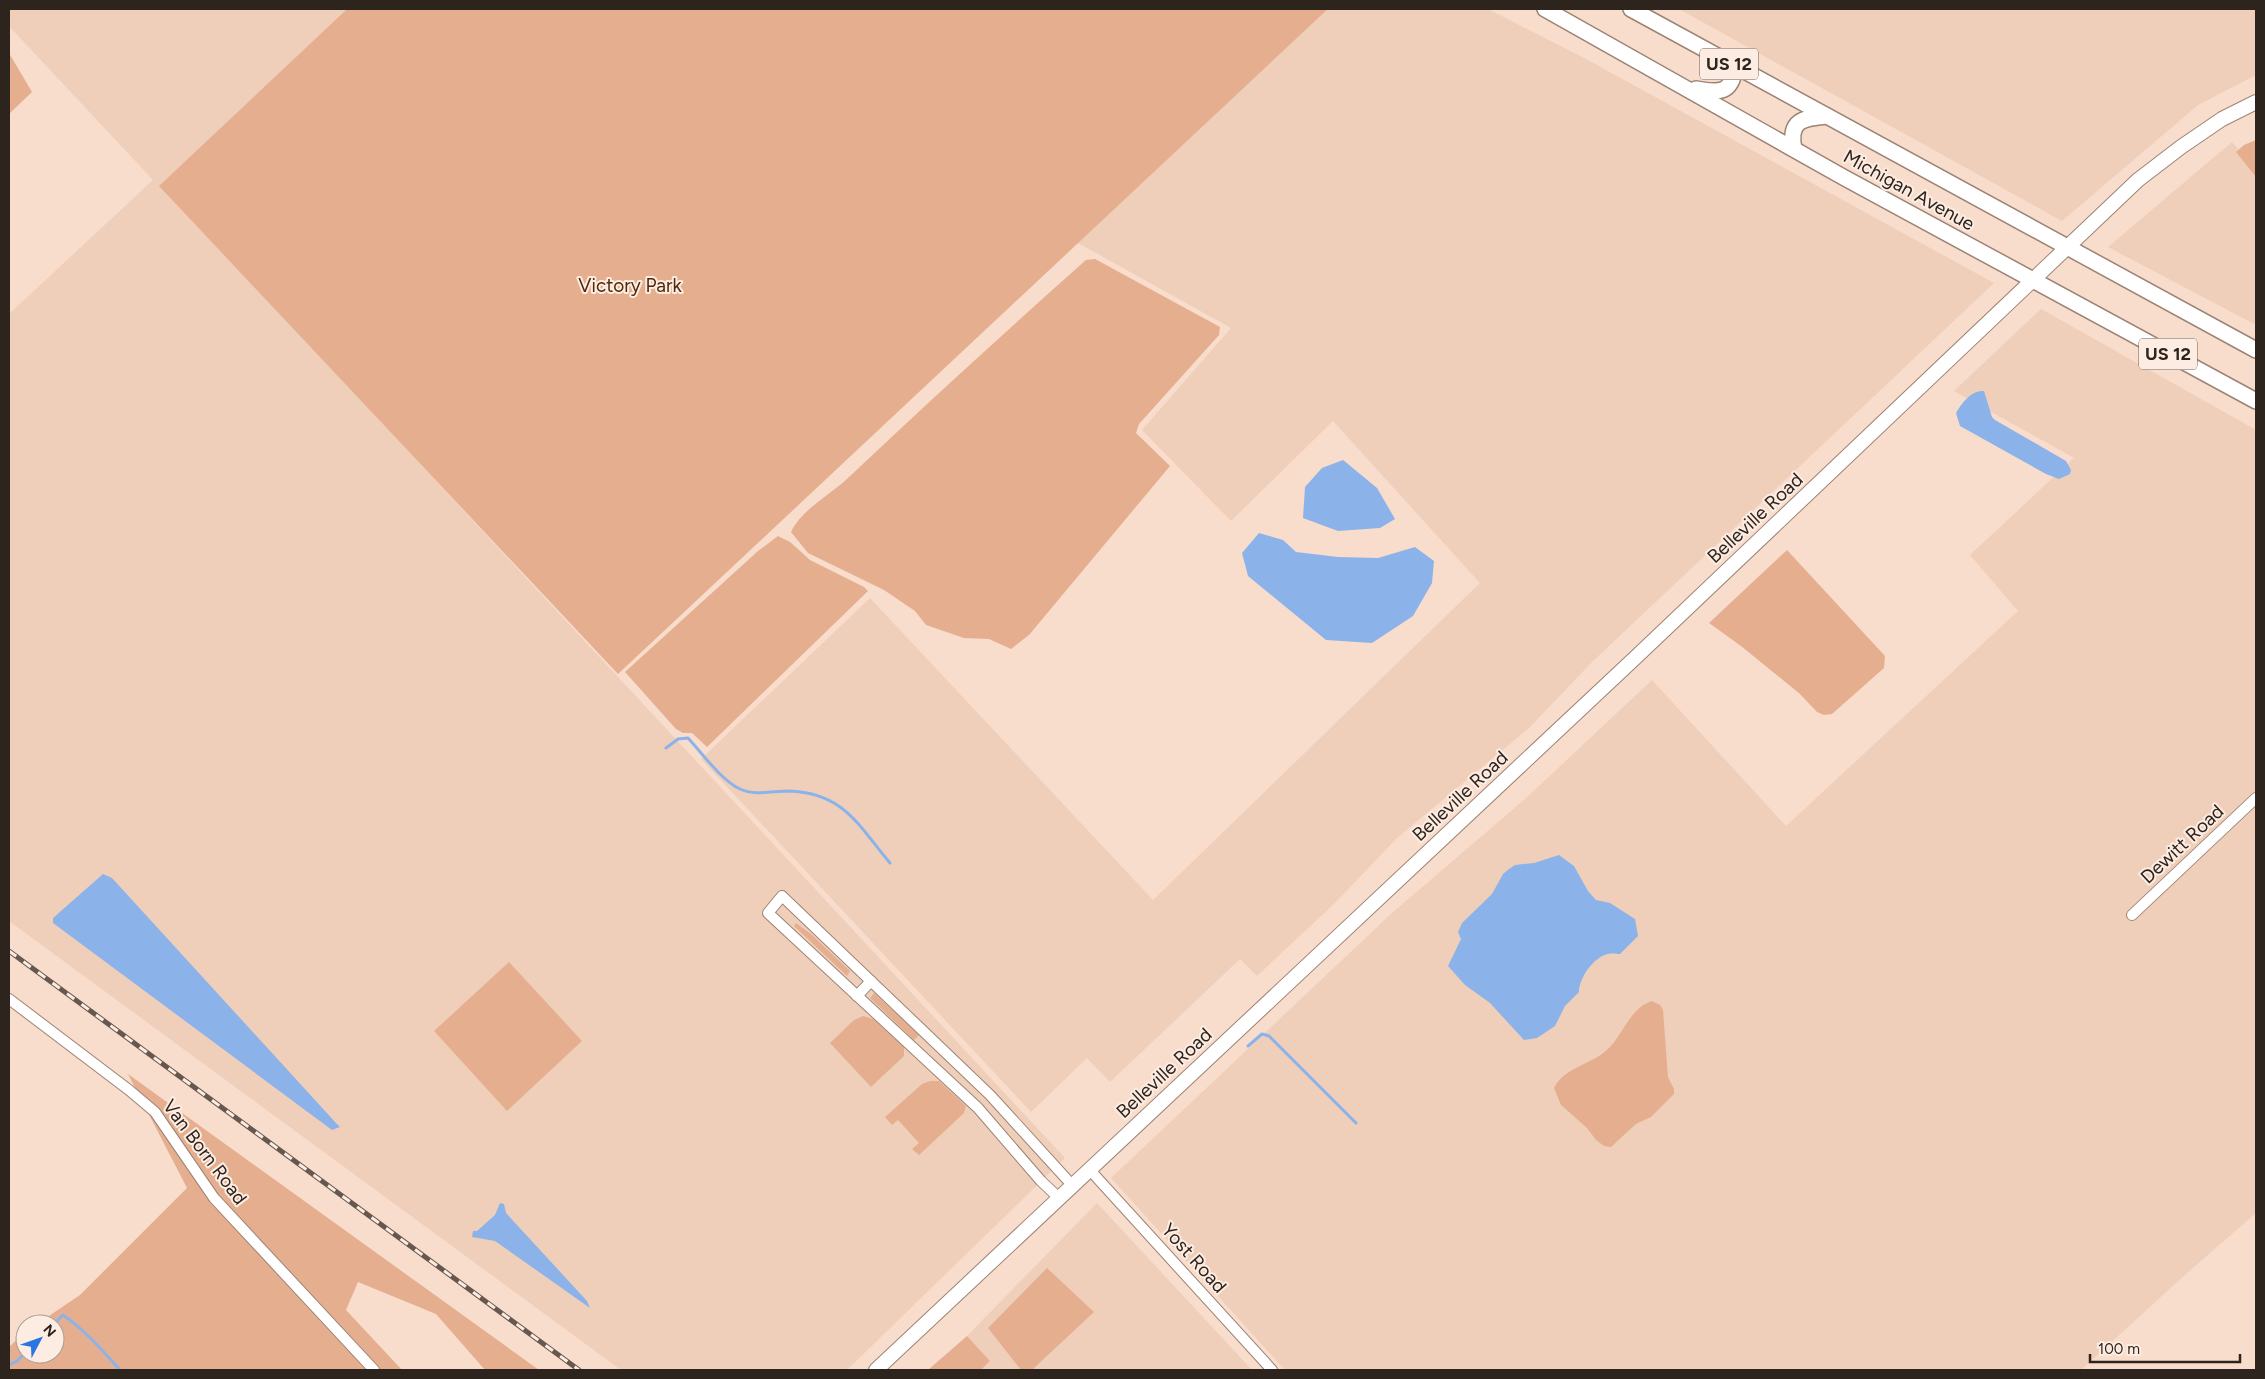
<svg xmlns="http://www.w3.org/2000/svg" width="2265" height="1379" font-family="Figtree,sans-serif">
	<style>
		.built { fill: #f0cfba }
		.green { fill: #e5af8f }
		.water { fill: #8cb2ea }
		.lines { fill: none; stroke-linecap: round; stroke-linejoin: round }
		.stream { stroke: #8cb2ea; stroke-width: 3 }
		.minor-casing { stroke: #9c8374; stroke-width: 12 }
		.secondary-casing { stroke: #9c8374; stroke-width: 16 }
		.primary-casing { stroke: #9c8374; stroke-width: 18 }
		.minor { stroke: #fff; stroke-width: 10 }
		.secondary { stroke: #fff; stroke-width: 14 }
		.primary { stroke: #fff; stroke-width: 15 }
		.rail-casing { stroke: #67584f; stroke-width: 5 }
		.rail { stroke: #fdece2; stroke-width: 3; stroke-dasharray: 9; stroke-linecap: butt }
		.labels { text-anchor: middle; dominant-baseline: central; stroke-width: 4; stroke-linejoin: round; paint-order: stroke }
		.shield { fill: #fdece2; stroke: #6c6059; stroke-width: 1 }
		.shield-label { font-size: 18px; font-weight: bold; fill: #2e241e }
		.street-label { font-size: 19px; fill: #2e241e; stroke: #fdece2 }
		.park-label { font-size: 19px; fill: #51280b; stroke: #fdece2 }
	</style>
	<rect width="100%" height="100%" fill="#f8dccc"/>
	<g class="built">
		<polygon points="9,9 347,9 161,185 1065,1158 847,1370 621,1370 9,921 9,314 153,180 9,26"/>
		<polygon points="1328,9 1488,9 1586,59 1994,283 1592,662 1529,728 1397,838 1336,902 1257,976 1240,959 1110,1082 1087,1058 1031,1112 701,759 870,598 1153,900 1480,583 1333,421 1231,521 1142,430 1231,328 1078,243"/>
		<polygon points="1679,9 2256,9 2256,75 2198,105 2062,221"/>
		<polygon points="2232,142 2256,170 2256,325 2108,247"/>
		<polygon points="2041,309 2256,430 2256,1213 2187,1273 2081,1370 1285,1370 1111,1178 1392,913 1525,799 1652,680 1786,826 2018,611 1970,555 2074,458 1954,391"/>
		<polygon points="1097,1203 1252,1370 981,1370 990,1361 967,1336"/>
	</g>
	<g class="green">
		<polygon points="347,9 1328,9 618,674 159,186"/>
		<polygon points="9,53 32,92 9,114"/>
		<polygon points="2256,140 2256,177 2236,152 2244,145"/>
		<path d="M1095,259L1220,327L1219,335L1139,424L1136,433L1170,466L1029,635L1011,649L989,639L964,638L926,625L915,611L884,590L808,553L791,532C801,510 830,495 848,478C926,404 1005,332 1086,260Z"/>
		<polygon points="778,536 790,542 810,560 864,587 868,591 707,747 692,733 683,733 676,729 625,672 758,551"/>
		<polygon points="1787,550 1885,656 1884,668 1832,714 1824,715 1817,712 1800,694 1741,646 1709,623"/>
		<polygon points="796,923 811,934 850,971 847,976 794,926"/>
		<polygon points="509,962 582,1041 507,1111 434,1031"/>
		<polygon points="874,993 919,1035 914,1040 870,998"/>
		<path d="M1652,1001L1660,1005L1663,1010L1668,1077L1674,1089V1094L1651,1117L1636,1124L1611,1147L1604,1146L1596,1140L1587,1128L1561,1105L1554,1088C1564,1067 1592,1065 1609,1048C1623,1034 1631,1007 1652,1001Z"/>
		<polygon points="863,1016 873,1019 904,1047 904,1056 871,1087 830,1043 854,1020"/>
		<polygon points="128,1074 539,1370 485,1370 436,1314 358,1282 346,1310 402,1370 9,1370 9,1347 25,1332 25,1354 55,1354 55,1324 37,1324 80,1295 187,1188"/>
		<polygon points="930,1081 939,1081 966,1106 964,1113 919,1155 912,1149 919,1143 898,1120 892,1125 885,1117 922,1084"/>
		<polygon points="1047,1268 1094,1312 1032,1370 1021,1370 988,1328"/>
		<polygon points="967,1336 990,1361 981,1370 928,1370"/>
	</g>
	<g class="water">
		<path d="M1984,391L1992,417L1995,420L2066,461L2071,470L2070,474L2059,479L2046,474L1960,426L1956,413C1962,403 1971,390 1984,391Z"/>
		<polygon points="1343,460 1377,488 1395,519 1380,528 1338,531 1303,518 1305,487 1322,468"/>
		<polygon points="1259,533 1283,540 1296,552 1338,557 1378,558 1415,547 1434,561 1432,583 1413,616 1372,643 1326,640 1248,576 1242,553"/>
		<path d="M1559,855L1574,866L1588,891L1596,900L1610,903L1635,919L1638,936L1620,954C1617,954 1612,953 1608,954C1593,957 1579,979 1579,992L1565,1006L1555,1026L1537,1038L1524,1040L1490,1003L1465,985L1448,966L1461,939L1458,932L1462,923L1492,894L1503,874L1509,869L1515,865L1534,863Z"/>
		<polygon points="103,874 112,878 336,1123 340,1127 332,1130 53,923 53,918"/>
		<polygon points="500,1203 504,1204 506,1213 587,1301 590,1308 495,1241 472,1237 473,1231 477,1231 495,1215"/>
	</g>
	<g class="lines">
		<g class="stream">
			<path d="M666,748L678,739L688,738C702,753 721,780 740,789C755,796 773,791 789,791C844,793 858,825 890,863"/>
			<polyline points="1248,1046 1262,1034 1269,1036 1356,1123"/>
			<path d="M54,1324L63,1315C85,1330 102,1350 120,1370"/>
			<polyline points="9,1365 17,1361 25,1353"/>
		</g>
		<defs>
			<g id="minor">
				<polyline points="2132,915 2256,798"/>
				<polyline points="857,996 871,981"/>
				<polyline points="9,999 129,1090 155,1112 214,1198 374,1370"/>
				<polyline points="1089,1169 1272,1370"/>
				<polyline points="1059,1198 1041,1181 978,1108 768,913 782,896 990,1095 1072,1185"/>
			</g>
			<polyline id="secondary" points="876,1370 1636,657 2138,180 2181,147 2222,119 2256,102"/>
			<g id="primary">
				<polyline points="1545,9 1843,177 2256,401"/>
				<polyline points="1631,9 2256,350"/>
				<path d="M1696,89C1719,93 1732,94 1735,67"/>
				<path d="M1794,149C1788,120 1803,118 1827,116"/>
			</g>
		</defs>
		<use href="#minor" class="minor-casing"/>
		<use href="#secondary" class="secondary-casing"/>
		<use href="#primary" class="primary-casing"/>
		<use href="#minor" class="minor"/>
		<use href="#secondary" class="secondary"/>
		<use href="#primary" class="primary"/>
		<defs>
			<polyline id="rail" points="9,951 579,1370"/>
		</defs>
		<use href="#rail" class="rail-casing"/>
		<use href="#rail" class="rail"/>
	</g>
	<g class="labels">
		<g class="shield">
			<rect x="1700" y="48.5" width="58" height="31" rx="4"/>
			<rect x="2139" y="338.5" width="58" height="31" rx="4"/>
		</g>
		<g class="shield-label">
			<text x="1729" y="64">US 12</text>
			<text x="2168" y="354">US 12</text>
		</g>
		<g class="street-label">
			<text transform="translate(1909 190) rotate(29)">Michigan Avenue</text>
			<text transform="translate(1755 518) rotate(-43)">Belleville Road</text>
			<text transform="translate(1460 796) rotate(-43)">Belleville Road</text>
			<text transform="translate(2182 844) rotate(-43)">Dewitt Road</text>
			<text transform="translate(1164 1073) rotate(-43)">Belleville Road</text>
			<text transform="translate(205 1152) rotate(53)">Van Born Road</text>
			<text transform="translate(1194 1258) rotate(48)">Yost Road</text>
		</g>
		<g class="park-label">
			<text x="630" y="285">Victory Park</text>
		</g>
	</g>
	<rect width="2265" height="1379" fill="none" stroke="#2e241e" stroke-width="20"/>
	<g transform="translate(40 1339) rotate(49)"><circle r="24" fill="#fdece2" stroke="#aa9c94"/>
	<path d="M0-4L9 19L0 12L-9 19Z" fill="#2a75e1"/>
	<text y="-8" font-size="14" font-weight="bold" text-anchor="middle" fill="#2e241e">N</text>
	</g>
	<path d="M2090 1354v8h150v-8" fill="none" stroke="#2e241e" stroke-width="2.5"/>
	<text x="2098" y="1354" font-size="15" fill="#2e241e" stroke="#fdece2" stroke-width="4" paint-order="stroke">100 m</text>
</svg>
